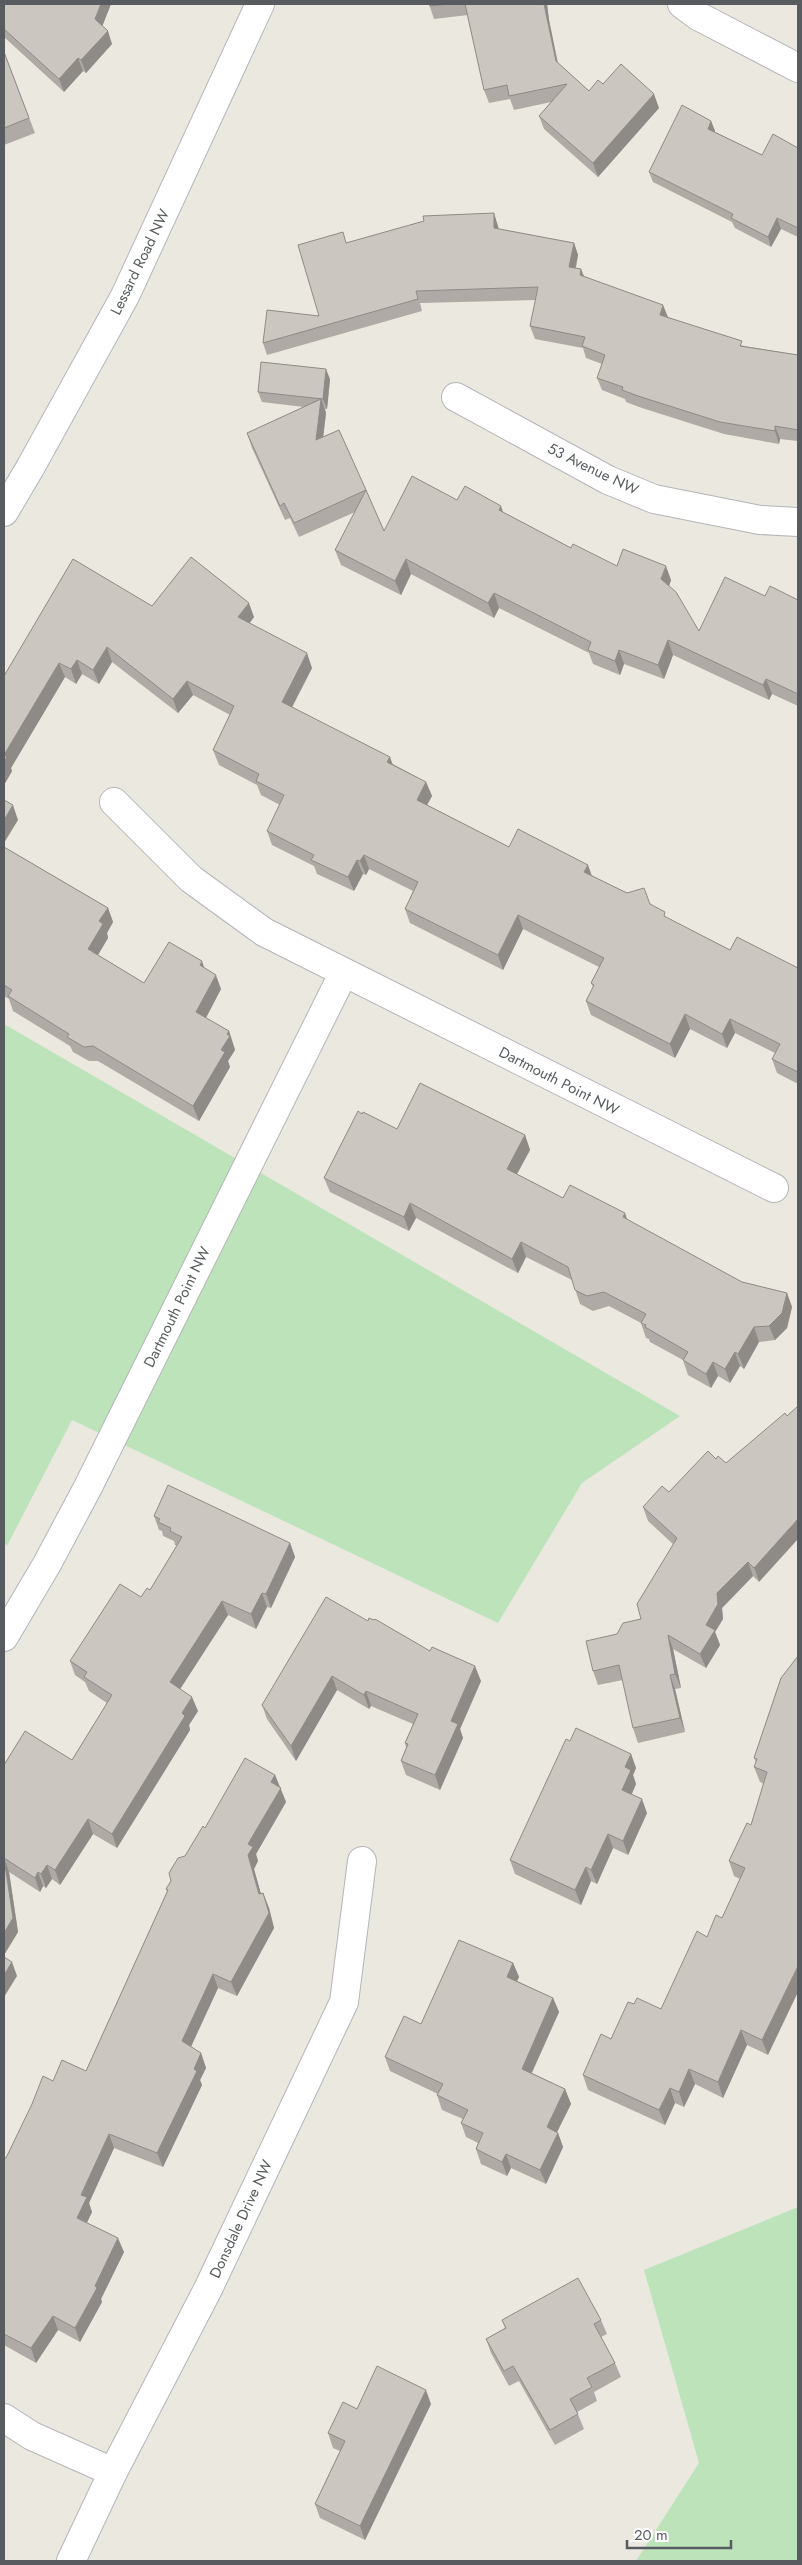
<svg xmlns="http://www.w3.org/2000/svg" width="802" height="2565" font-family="Jost,sans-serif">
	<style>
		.green { fill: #bde3bb }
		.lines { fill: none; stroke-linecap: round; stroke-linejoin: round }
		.minor-casing { stroke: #b2b6ba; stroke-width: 30 }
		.secondary-casing { stroke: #b3b7bc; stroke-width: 30 }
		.minor { stroke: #fff; stroke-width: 28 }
		.secondary { stroke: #fff; stroke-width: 28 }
		.wall { fill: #afaaa5 }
		.shaded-wall { fill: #8e8b86 }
		.building { fill: #cbc6c0; stroke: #8e8b86 }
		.labels { text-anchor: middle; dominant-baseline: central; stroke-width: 4; stroke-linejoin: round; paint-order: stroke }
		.street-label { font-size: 15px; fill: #585c60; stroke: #fff }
	</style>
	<rect width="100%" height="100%" fill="#ebe8df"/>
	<g class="green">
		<polygon points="4,1024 680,1416 582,1483 498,1623 72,1420 7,1546 4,1542"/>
		<polygon points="798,2207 798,2561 636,2561 699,2463 644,2270"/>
	</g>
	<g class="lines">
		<defs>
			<g id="minor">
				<polyline points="682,4 698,16 798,68"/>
				<polyline points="456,397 608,480 654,499 760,520 798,522"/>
				<polyline points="114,802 191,879 264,932 774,1188"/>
				<polyline points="4,1637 47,1564 88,1487 343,974"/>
				<polyline points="4,2418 32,2436 113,2472"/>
				<polyline points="71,2561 113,2472 208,2289 344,2002 362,1861"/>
			</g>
			<polyline id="secondary" points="4,512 30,468 125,296 260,4"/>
		</defs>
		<use href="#minor" class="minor-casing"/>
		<use href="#secondary" class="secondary-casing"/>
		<use href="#minor" class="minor"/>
		<use href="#secondary" class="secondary"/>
	</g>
	<g class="wall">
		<polygon points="111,4 102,26 112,44 86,73 83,71 64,92 4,37 4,5"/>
		<polygon points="429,4 547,4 549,20 558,63 589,91 603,84 659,108 598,177 544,129 539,116 551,102 514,110 510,99 489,103 484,90 468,15 434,19"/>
		<polygon points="4,52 35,133 4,145"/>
		<polygon points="711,121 715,131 715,132 762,155 798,148 798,237 781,229 771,247 735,228 732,222 653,182 649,172"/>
		<polygon points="498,226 499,229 574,243 578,255 576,268 584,276 668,317 744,346 798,355 798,441 780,439 779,444 724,434 642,408 626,402 625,399 602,390 597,378 602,364 586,358 583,348 535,339 530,326 536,300 420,303 422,311 267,355 263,343 319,316 347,243"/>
		<polygon points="330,379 327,409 325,409 326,413 323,437 339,430 384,531 457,500 504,513 571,548 617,566 671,580 669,586 699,631 765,596 798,600 798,706 772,694 769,700 673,655 664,679 624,664 620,675 593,664 589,653 499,608 494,618 411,574 401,595 341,565 335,550 355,512 299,537 290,518 285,520 252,448 247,433 304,407 262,402 258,392"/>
		<polygon points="152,606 254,617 250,623 312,668 292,707 393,764 426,782 432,796 427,805 509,847 592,876 650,904 667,918 730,950 798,968 798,1084 777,1073 772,1059 775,1053 735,1033 727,1048 690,1029 675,1058 591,1015 586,1001 593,987 591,983 599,967 523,929 503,970 410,923 405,909 413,891 369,869 366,875 363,874 354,891 317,874 314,866 272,845 267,831 280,805 261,795 257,785 219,765 213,750 230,715 193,695 178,713 112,662 99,684 82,674 76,684 65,677 11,768 12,771 4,785 4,676"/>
		<polygon points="4,847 108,908 113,922 107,933 108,938 98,955 144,983 205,968 221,989 206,1018 229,1031 235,1050 228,1061 230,1067 199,1121 98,1061 89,1061 73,1052 70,1046 13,1011 9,999 4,996"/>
		<polygon points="362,1114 397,1129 525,1135 530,1150 517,1174 563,1198 627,1220 742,1282 787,1293 792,1307 787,1328 775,1340 759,1342 744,1369 740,1366 730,1383 718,1376 711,1388 688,1375 683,1360 650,1342 649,1339 646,1338 641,1323 609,1306 593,1311 580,1304 572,1280 526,1257 518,1273 416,1218 409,1231 330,1192 324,1178"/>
		<polygon points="716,1459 759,1582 753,1576 722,1608 723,1619 715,1632 720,1645 706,1668 673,1649 681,1688 675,1689 685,1732 638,1743 633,1728 623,1680 598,1685 593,1671 617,1634 641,1619 673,1544 648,1521 643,1507 669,1492"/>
		<polygon points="154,1516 290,1543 295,1557 271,1608 267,1607 256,1629 228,1615 180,1689 198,1711 189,1725 190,1730 117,1848 93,1834 60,1885 52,1879 46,1888 43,1886 40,1892 9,1872 18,1932 4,1955 4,1765 72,1760 107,1703 89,1691 85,1682 75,1675 70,1661 150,1590 177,1546 175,1545 174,1541 163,1536 162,1531 159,1530"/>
		<polygon points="368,1621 430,1651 481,1681 460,1729 463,1738 440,1790 406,1775 401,1761 406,1748 405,1743 413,1724 371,1706 369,1709 337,1690 296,1761 267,1719 262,1705"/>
		<polygon points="781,1678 768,2055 747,2045 723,2098 695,2084 684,2107 675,2103 665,2125 588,2090 583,2075 611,2039 634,2004 661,2009 707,1937 722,1918 740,1879 734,1876 729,1861 751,1825 764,1784 760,1782 754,1767 756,1762 754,1758"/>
		<polygon points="570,1741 631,1754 636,1768 633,1775 636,1784 632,1794 647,1813 628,1855 613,1848 597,1884 591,1881 581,1905 515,1874 510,1860"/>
		<polygon points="275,1775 286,1802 256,1854 258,1861 254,1869 261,1894 263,1893 269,1908 274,1928 237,1996 218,1988 191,2047 201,2053 206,2068 200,2080 202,2085 163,2167 114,2148 89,2203 92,2212 87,2223 124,2252 101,2299 102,2302 80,2342 58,2330 36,2363 4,2345 4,2158 6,2158 53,2081 86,2071 167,1892 166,1889 185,1856 205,1828"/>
		<polygon points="513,1963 519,1977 517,1981 553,1998 559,2012 532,2073 565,2089 571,2104 557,2132 558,2133 563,2147 546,2184 511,2168 507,2176 481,2164 476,2149 478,2143 466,2137 461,2123 463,2119 442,2110 437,2095 438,2094 390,2071 385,2057 421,2024"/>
		<polygon points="502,2320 601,2320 607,2334 601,2337 615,2363 621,2377 594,2392 597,2401 577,2412 584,2429 555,2445 519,2381 509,2386 491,2353 486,2339 505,2328"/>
		<polygon points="431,2404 365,2540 320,2518 315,2504 340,2451 333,2448 328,2433 357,2409"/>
	</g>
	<g class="shaded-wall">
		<polygon points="101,4 111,4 100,32 95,19"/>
		<polygon points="544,4 547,4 549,20 560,75 556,61"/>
		<polygon points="108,31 112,44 86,73 81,60"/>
		<polygon points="78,58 83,71 64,92 59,79"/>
		<polygon points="654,94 659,108 598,177 593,163"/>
		<polygon points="711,121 715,131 711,139 708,129"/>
		<polygon points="494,213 498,226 499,241 494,228"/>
		<polygon points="777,218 781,229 771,247 768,237"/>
		<polygon points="574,243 578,255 573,279 569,267"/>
		<polygon points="581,269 586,281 580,275"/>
		<polygon points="663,305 668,317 660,315"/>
		<polygon points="326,369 330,379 327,409 323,399"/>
		<polygon points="321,399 326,413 321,455 316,440"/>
		<polygon points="775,426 780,439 779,444 775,431"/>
		<polygon points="501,506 506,521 499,510"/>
		<polygon points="406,559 411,574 401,595 395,581"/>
		<polygon points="666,566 671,580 666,594 661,579"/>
		<polygon points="494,593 499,608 494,618 488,603"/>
		<polygon points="249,603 254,617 243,631 238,617"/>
		<polygon points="668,640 673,655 664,679 658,665"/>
		<polygon points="107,647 112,662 99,684 93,670"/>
		<polygon points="619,650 624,664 620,675 615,661"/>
		<polygon points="307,653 312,668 287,717 282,702"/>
		<polygon points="77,660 82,674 76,684 71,669"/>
		<polygon points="59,663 65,677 11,768 12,771 4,785 4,755"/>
		<polygon points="766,679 772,694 769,700 763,685"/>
		<polygon points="187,681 193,695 178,713 173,699"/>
		<polygon points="390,757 395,771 387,762"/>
		<polygon points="426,782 432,796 422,814 417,800"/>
		<polygon points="13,805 18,820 4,843 4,820"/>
		<polygon points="364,855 369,869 366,875 360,861"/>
		<polygon points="357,860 363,874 354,891 348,877"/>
		<polygon points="588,865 593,879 584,872"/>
		<polygon points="108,908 113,922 107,933 108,938 93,963 88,949 99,921"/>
		<polygon points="518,915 523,929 503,970 498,955"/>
		<polygon points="202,961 207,976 200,965"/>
		<polygon points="216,975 221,989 201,1027 196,1012"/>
		<polygon points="685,1014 690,1029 675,1058 670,1044"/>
		<polygon points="730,1019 735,1033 727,1048 722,1034"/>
		<polygon points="229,1031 235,1050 228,1061 230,1067 199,1121 193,1106 221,1050"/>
		<polygon points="525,1135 530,1150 512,1183 507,1169"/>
		<polygon points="410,1203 416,1218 409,1231 404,1217"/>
		<polygon points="625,1213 630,1228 623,1217"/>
		<polygon points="521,1242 526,1257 518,1273 512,1259"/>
		<polygon points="787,1293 792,1307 787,1328 775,1340 769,1326"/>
		<polygon points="754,1327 759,1342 744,1369 738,1354"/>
		<polygon points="735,1352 740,1366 730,1383 725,1369"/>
		<polygon points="713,1362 718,1376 711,1388 706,1374"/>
		<polygon points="798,1519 798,1539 759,1582 754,1568"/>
		<polygon points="290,1543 295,1557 271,1608 266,1594"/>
		<polygon points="748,1562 753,1576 722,1608 723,1619 715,1632 720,1645 706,1668 700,1654 706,1625 717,1593"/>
		<polygon points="262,1593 267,1607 256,1629 251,1614"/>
		<polygon points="222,1601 228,1615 175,1697 170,1682"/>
		<polygon points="668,1635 673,1649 681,1688 675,1674"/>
		<polygon points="475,1666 481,1681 460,1729 463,1738 440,1790 435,1775 451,1721"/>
		<polygon points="670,1675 675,1689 685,1732 680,1718"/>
		<polygon points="332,1676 337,1690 296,1761 291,1746"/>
		<polygon points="366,1691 371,1706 369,1709 364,1695"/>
		<polygon points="192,1697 198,1711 189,1725 190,1730 117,1848 112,1834 182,1713"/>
		<polygon points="631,1754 636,1768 633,1775 636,1784 627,1804 622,1790 625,1767"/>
		<polygon points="275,1775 286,1802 256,1854 258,1861 254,1869 265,1909 259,1894 248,1855 248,1844 271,1782"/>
		<polygon points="642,1799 647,1813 628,1855 623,1841"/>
		<polygon points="88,1819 93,1834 60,1885 55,1870"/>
		<polygon points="608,1834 613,1848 597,1884 591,1870"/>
		<polygon points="4,1858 9,1872 18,1932 4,1955"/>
		<polygon points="47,1865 52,1879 46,1888 41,1874"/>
		<polygon points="586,1867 591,1881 581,1905 575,1890"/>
		<polygon points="38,1872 43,1886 40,1892 35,1878"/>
		<polygon points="263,1893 269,1908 274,1928 237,1996 231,1982"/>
		<polygon points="12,1962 17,1976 4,1997 4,1975"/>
		<polygon points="513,1963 519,1977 512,1991 507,1977"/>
		<polygon points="798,1966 798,1992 768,2055 762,2040"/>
		<polygon points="213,1974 218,1988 187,2055 182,2041"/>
		<polygon points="553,1998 559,2012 527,2083 522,2069"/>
		<polygon points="741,2030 747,2045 723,2098 718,2082"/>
		<polygon points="201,2053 206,2068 200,2080 202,2085 163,2167 157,2153"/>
		<polygon points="689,2069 695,2084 684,2107 679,2092"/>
		<polygon points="670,2088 675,2103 665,2125 659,2110"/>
		<polygon points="565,2089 571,2104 552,2142 547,2127"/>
		<polygon points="558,2133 563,2147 546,2184 540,2170"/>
		<polygon points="109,2134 114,2148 89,2203 92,2212 82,2232 77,2218 81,2195"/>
		<polygon points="506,2154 511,2168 507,2176 502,2162"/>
		<polygon points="118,2238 124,2252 101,2299 102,2302 80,2342 75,2328"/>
		<polygon points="53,2316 58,2330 36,2363 31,2348"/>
		<polygon points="426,2390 431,2404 365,2540 360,2526"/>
	</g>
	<g class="building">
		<polygon points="5,4 101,4 95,19 108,31 81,60 78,58 59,79 4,29 4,5"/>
		<polygon points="429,4 449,4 430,6"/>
		<polygon points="465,4 544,4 556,61 589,91 598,80 603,84 621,64 654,94 593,163 539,116 567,84 509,96 507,85 484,90"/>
		<polygon points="4,52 29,118 4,128"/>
		<polygon points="682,105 711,121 708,129 762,155 773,134 798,148 798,228 777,218 768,237 731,218 733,214 649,172"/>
		<polygon points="494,213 494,228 574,243 569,267 581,269 580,275 663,305 660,315 742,341 740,346 798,355 798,430 775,426 775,431 720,422 638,396 622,390 623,387 597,378 605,355 582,346 585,337 530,326 538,287 416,291 418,299 263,343 267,310 319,316 298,245 343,232 346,243 424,221 423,216"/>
		<polygon points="261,362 326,369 323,399 258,392"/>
		<polygon points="321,399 316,440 339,430 366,490 294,523 284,503 280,506 247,433"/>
		<polygon points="412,476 457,500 465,486 501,506 499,510 571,548 573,544 617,566 623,549 666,566 661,579 676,592 699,631 725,577 765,596 770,586 798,600 798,694 766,679 763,685 668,640 658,665 619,650 615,661 588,650 591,642 494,593 488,603 406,559 395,581 335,550 366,490 384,531"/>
		<polygon points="191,557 249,603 238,617 307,653 282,702 390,757 387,762 426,782 417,800 509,847 518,829 588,865 584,872 627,893 644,888 650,904 665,912 664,916 730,950 737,937 798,968 798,1072 772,1059 780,1044 730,1019 722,1034 685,1014 670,1044 586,1001 594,985 591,983 604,958 518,915 498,955 405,909 418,882 364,855 360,861 357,860 348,877 311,860 314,855 267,831 284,795 256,781 259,774 213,750 234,706 187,681 173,699 107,647 93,670 77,660 71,669 59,663 4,755 7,757 4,761 4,676 73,559 152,606"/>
		<polygon points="4,800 13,805 4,820"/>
		<polygon points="4,847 108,908 99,921 103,924 88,949 144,983 169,942 202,961 200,965 216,975 196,1012 229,1031 227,1034 230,1036 221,1050 225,1052 193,1106 93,1046 84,1047 67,1037 69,1034 8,996 12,990 4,985"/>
		<polygon points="420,1083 525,1135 507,1169 563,1198 570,1185 625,1213 623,1217 742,1282 787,1293 782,1313 769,1326 754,1327 738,1354 735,1352 725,1369 713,1362 706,1374 683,1360 688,1352 645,1327 646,1325 641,1323 646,1314 604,1292 587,1296 575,1290 568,1267 521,1242 512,1259 410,1203 404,1217 324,1178 358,1111 362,1114 363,1112 397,1129"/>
		<polygon points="798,1406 798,1519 754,1568 748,1562 717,1593 718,1604 706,1625 715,1630 700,1654 668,1635 675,1674 670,1675 680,1718 633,1728 619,1665 593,1671 586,1641 617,1634 623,1623 641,1619 637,1604 677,1538 643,1507 662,1486 669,1492 708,1451 716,1459 718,1456 726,1463 785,1413 787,1416"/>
		<polygon points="168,1485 290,1543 266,1594 262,1593 251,1614 222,1601 170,1682 192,1697 182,1713 185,1716 112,1834 88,1819 55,1870 47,1865 41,1874 38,1872 35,1878 4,1858 13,1918 4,1933 4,1765 25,1731 72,1760 112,1695 84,1677 87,1672 70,1661 120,1584 141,1597 147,1588 150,1590 182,1537 170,1531 171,1528 158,1522 160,1519 154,1516"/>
		<polygon points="326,1597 368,1621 369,1618 374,1620 375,1619 430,1651 432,1647 475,1666 451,1721 458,1724 435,1775 401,1761 408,1744 405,1743 418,1714 366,1691 364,1695 332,1676 291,1746 262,1705"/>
		<polygon points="798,1656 798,1966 762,2040 741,2030 718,2082 689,2069 679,2092 670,2088 659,2110 583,2075 601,2034 611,2039 628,2002 634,2004 637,1998 661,2009 697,1931 707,1937 716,1915 722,1918 745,1868 729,1861 747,1823 751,1825 767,1772 754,1767 757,1759 754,1758 781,1678"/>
		<polygon points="576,1728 631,1754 625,1767 631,1770 622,1790 642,1799 623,1841 608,1834 591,1870 586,1867 575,1890 510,1860 566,1739 570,1741"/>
		<polygon points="245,1758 275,1775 271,1782 281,1788 248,1844 253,1847 248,1855 259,1894 263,1893 269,1913 231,1982 213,1974 182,2041 201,2053 194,2069 197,2071 157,2153 109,2134 81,2195 87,2197 77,2218 118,2238 95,2286 97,2288 75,2328 53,2316 31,2348 4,2334 4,2158 6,2158 32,2104 43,2076 53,2081 62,2060 86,2071 168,1890 166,1889 171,1881 169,1873 178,1858 185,1856 203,1826 205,1828"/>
		<polygon points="459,1940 513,1963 507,1977 553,1998 522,2069 565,2089 547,2127 558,2133 540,2170 506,2154 502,2162 476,2149 483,2133 461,2123 468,2110 437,2095 443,2084 385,2057 404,2016 421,2024"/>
		<polygon points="4,1957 12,1962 4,1975"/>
		<polygon points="578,2278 601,2320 594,2324 615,2363 587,2378 592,2387 570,2399 578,2414 550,2430 513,2366 504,2371 486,2339 506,2328 502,2320"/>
		<polygon points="377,2366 426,2390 360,2526 315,2504 345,2441 328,2433 343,2402 357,2409"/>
	</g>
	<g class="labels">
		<g class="street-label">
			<text transform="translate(140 262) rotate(-64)">Lessard Road NW</text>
			<text transform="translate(593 469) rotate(26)">53 Avenue NW</text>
			<text transform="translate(559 1081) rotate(27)">Dartmouth Point NW</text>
			<text transform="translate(177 1307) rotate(-64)">Dartmouth Point NW</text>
			<text transform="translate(241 2219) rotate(-65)">Donsdale Drive NW</text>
		</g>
	</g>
	<rect width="802" height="2565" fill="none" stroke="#585c60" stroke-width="10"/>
	<path d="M627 2540v8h104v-8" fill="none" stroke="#585c60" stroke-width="2.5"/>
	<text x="634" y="2540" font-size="15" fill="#585c60" stroke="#ffffff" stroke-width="4" paint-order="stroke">20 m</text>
</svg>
